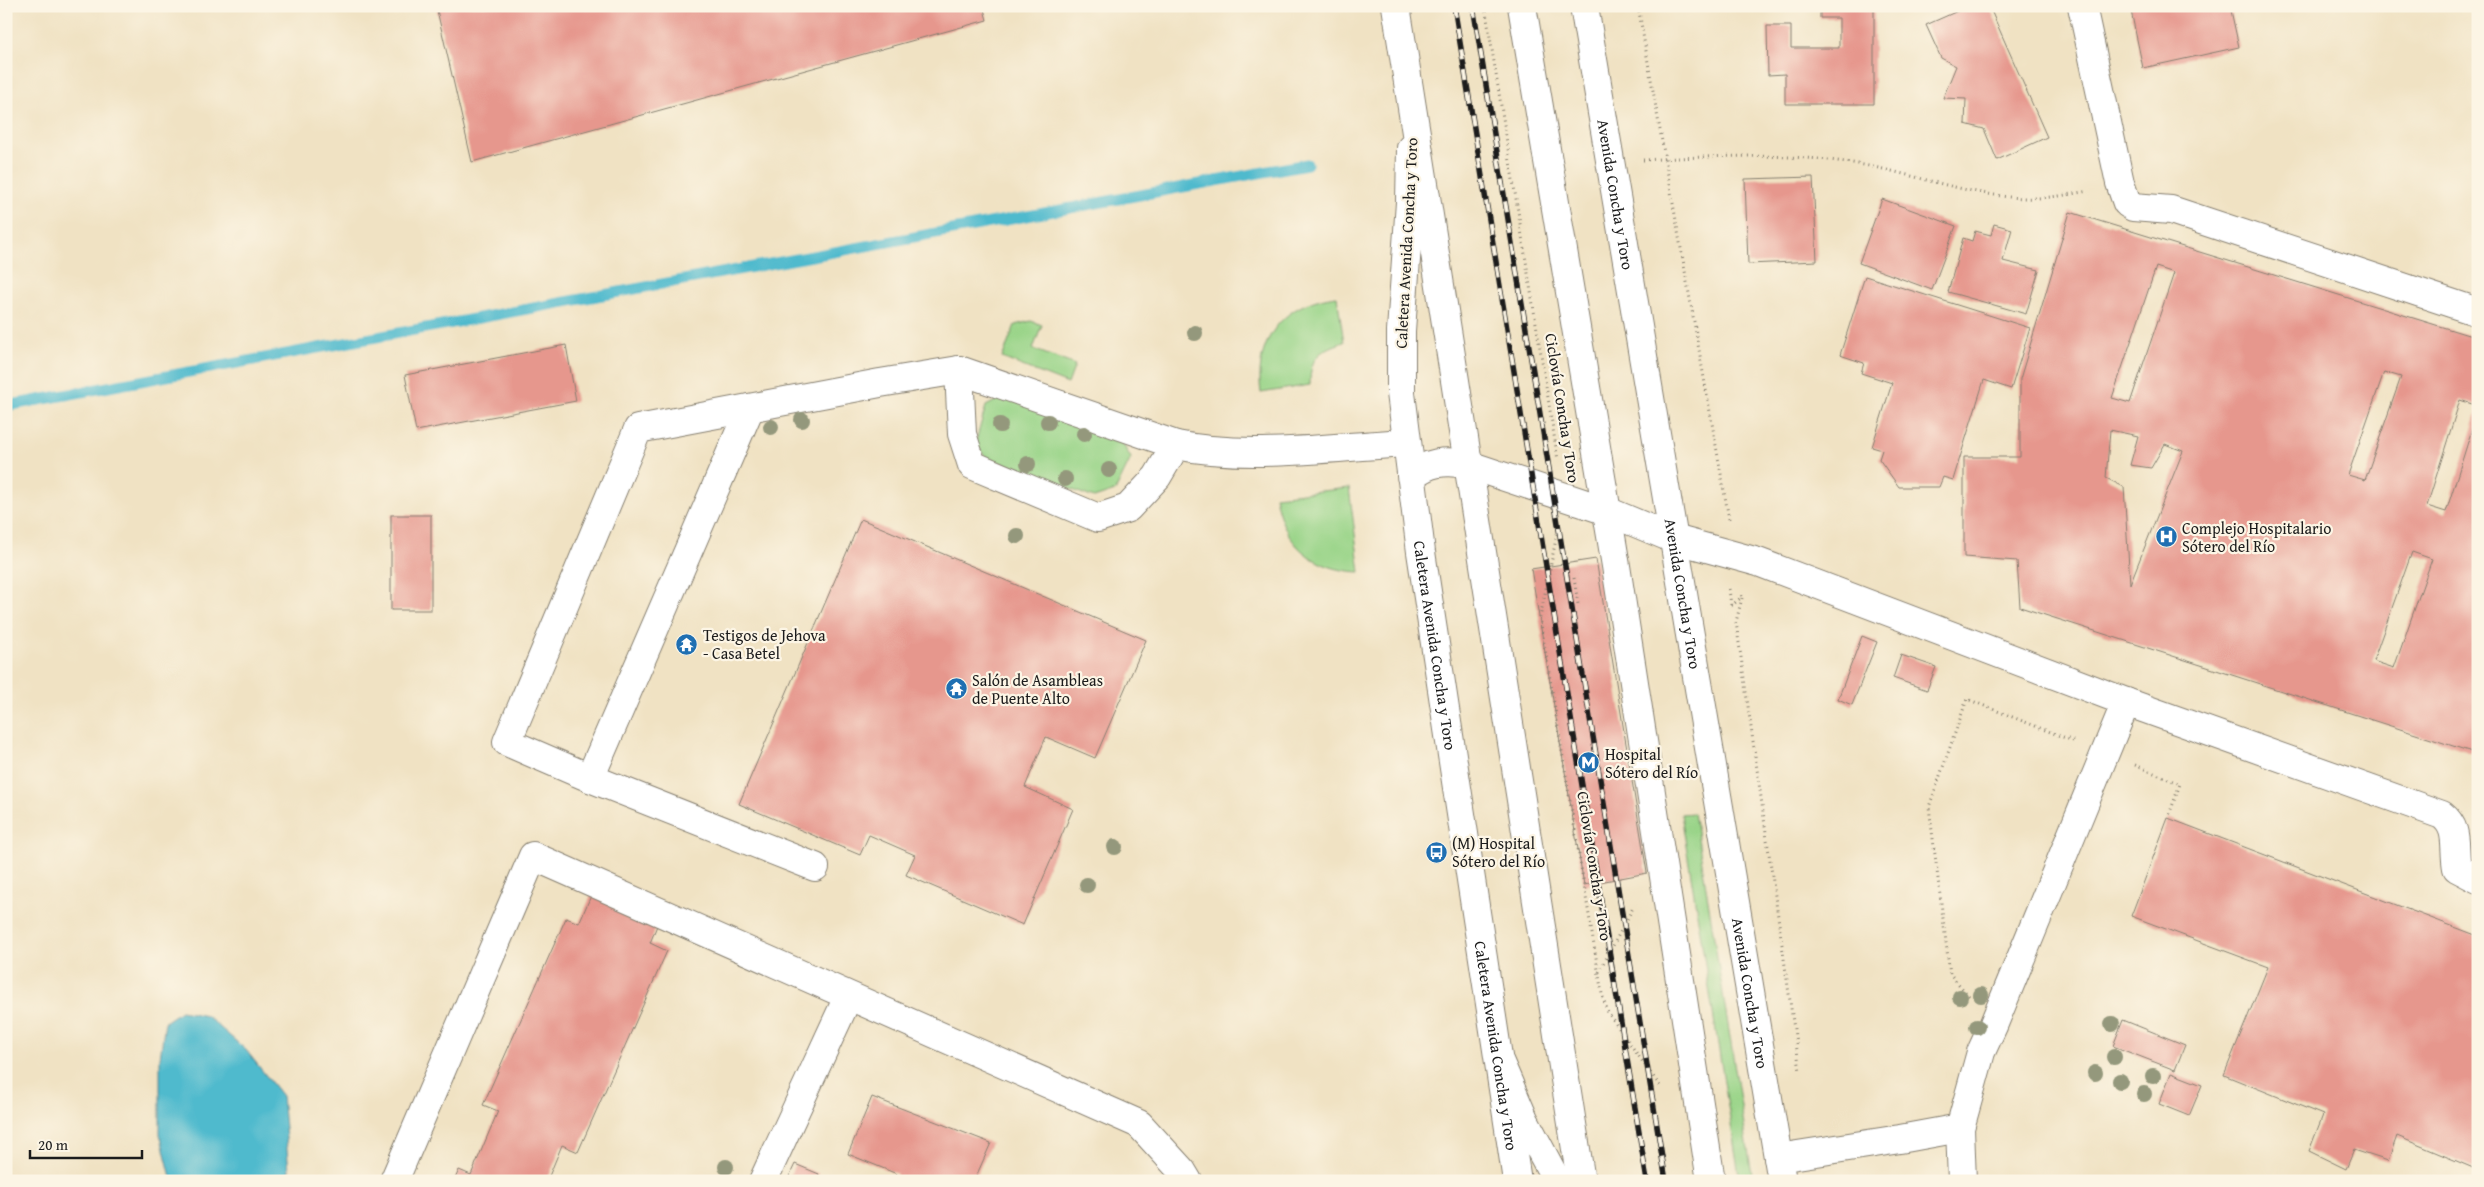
<svg xmlns="http://www.w3.org/2000/svg" width="2484" height="1187" font-family="'Gentium Book Plus',serif">
	<style>
		.green { fill: #99d488; stroke: #5a7852 }
		.water { fill: #50bacd; stroke: #366b74 }
		.lines { fill: none; stroke-linecap: round; stroke-linejoin: round }
		.stream { stroke: #50bacd; stroke-width: 11 }
		.building { fill: #e6978d; fill-rule: evenodd }
		.minor-casing { stroke: #867f70; stroke-width: 30 }
		.major-casing { stroke: #867f70; stroke-width: 30 }
		.path { stroke: #867f70; stroke-width: 3; stroke-dasharray: 1 4; stroke-linecap: butt }
		.minor { stroke: #fff; stroke-width: 28 }
		.major { stroke: #fff; stroke-width: 28 }
		.rail-casing { stroke: #1c1c1c; stroke-width: 5.5 }
		.rail { stroke: #fcf5e5; stroke-width: 4; stroke-dasharray: 11; stroke-linecap: butt }
		.tree { fill: #94987c }
		.labels { text-anchor: middle; dominant-baseline: central; stroke-width: 4.5; stroke-linejoin: round; paint-order: stroke }
		.street-label { font-size: 16px; fill: #1c1c1c; stroke: #fcf5e5 }
		.poi-label { font-size: 16px; fill: #1c1c1c; stroke: #fcf5e5; text-anchor: start }
	</style>
	<rect width="100%" height="100%" fill="#fcf5e5"/>
	<filter id="ink" filterUnits="userSpaceOnUse"><feTurbulence type="fractalNoise" baseFrequency=".02" numOctaves="2"/><feDisplacementMap in="SourceGraphic" scale="10" xChannelSelector="R" yChannelSelector="G"/><feConvolveMatrix kernelMatrix="1 2 1 2 8 2 1 2 1" color-interpolation-filters="sRGB"/></filter>
	<filter id="wash" filterUnits="userSpaceOnUse"><feTurbulence type="fractalNoise" baseFrequency=".0096" numOctaves="4" result="noise"/><feDisplacementMap in="SourceGraphic" scale="20" xChannelSelector="R" yChannelSelector="G"/><feGaussianBlur stdDeviation="1.12" result="paint"/><feColorMatrix in="noise" values="0 0 0 0 0 0 0 0 0 0 0 0 0 0 0 0 0 1.4 0 .05"/><feComposite in="paint" operator="in"/></filter>
	<g filter="url(#wash)">
		<rect width="100%" height="100%" fill="#f0e2c3"/>
		<g class="green">
			<path d="M1337,296L1344,342C1318,351 1310,357 1310,385L1261,393C1254,340 1283,302 1337,296Z"/>
			<polygon points="1031,321 1042,325 1033,349 1075,365 1068,384 1002,358 1015,325"/>
			<polygon points="1003,397 1118,436 1131,458 1115,491 1094,498 986,457 975,444 986,406"/>
			<path d="M1349,488L1360,572C1312,570 1283,544 1275,496Z"/>
			<polygon points="1694,813 1753,1181 1740,1181 1681,814"/>
		</g>
		<polygon class="water" points="181,1011 207,1016 246,1050 282,1096 290,1181 172,1181 160,1134 160,1058 165,1022"/>
		<g class="lines">
			<polyline class="stream" points="6,406 1307,164"/>
		</g>
		<g id="blocks">
			<g class="building">
				<polygon points="436,6 983,6 987,20 472,162"/>
				<polygon points="1820,6 1874,6 1874,104 1785,104 1785,74 1768,75 1767,26 1791,26 1791,48 1839,48 1839,18 1820,18"/>
				<polygon points="1969,6 1989,6 2047,137 1997,160 1984,129 1965,124 1966,99 1943,98 1956,66 1941,58 1926,25"/>
				<polygon points="2130,6 2230,6 2239,47 2143,68"/>
				<polygon points="1813,177 1817,261 1748,264 1745,179"/>
				<polygon points="1882,199 1956,226 1932,290 1859,263"/>
				<path d="M2070,212L2478,338V406L2460,400L2427,506L2446,512L2478,410V754L2020,607L2017,561L1964,557V457H2020V379ZM2156,267L2174,273L2130,403L2112,398ZM2384,372L2401,377L2365,480L2348,475ZM2110,430L2138,436L2130,465L2151,468L2165,444L2183,451L2130,584L2124,487L2106,478ZM2412,552L2432,559L2394,668L2373,661Z"/>
				<polygon points="1994,224 2012,229 2003,261 2039,270 2026,314 1948,292 1963,238 1972,241 1975,231 1991,235"/>
				<polygon points="1865,276 2030,328 2011,389 1984,380 1953,480 1943,477 1939,487 1899,487 1879,459 1882,450 1872,447 1892,383 1861,373 1864,363 1840,355"/>
				<polygon points="566,345 576,401 416,431 405,375"/>
				<rect x="391" y="515" width="40" height="95"/>
				<polygon points="861,519 1146,640 1095,758 1046,737 1025,787 1073,809 1023,925 906,875 915,855 869,835 860,855 739,804"/>
				<polygon points="1596,559 1647,873 1584,885 1531,569"/>
				<polygon points="1862,636 1877,642 1852,705 1838,699"/>
				<polygon points="1901,655 1936,667 1927,690 1893,678"/>
				<polygon points="2168,818 2478,936 2478,1170 2397,1136 2388,1161 2354,1150 2346,1169 2309,1151 2323,1115 2224,1075 2268,967 2131,916"/>
				<polygon points="594,889 660,918 650,943 667,951 578,1152 562,1145 547,1181 454,1181 459,1170 471,1175 498,1111 483,1105 566,918 579,923"/>
				<polygon points="2123,1020 2185,1045 2175,1070 2113,1046"/>
				<polygon points="2171,1073 2202,1085 2189,1116 2159,1104"/>
				<polygon points="872,1097 991,1143 974,1181 894,1181 897,1174 848,1154"/>
				<polygon points="795,1164 819,1174 816,1181 787,1181"/>
			</g>
		</g>
	</g>
	<g filter="url(#ink)">
		<use href="#blocks" fill-opacity="0" stroke="#867f70" stroke-width="1"/>
		<g class="lines">
			<defs>
				<g id="minor">
					<polyline points="1522,6 1616,566 1711,1181"/>
					<polyline points="2082,6 2120,183 2127,203 2133,207 2171,210 2478,312"/>
					<path id="s1" d="M1411,148L1410,202L1401,331V393L1421,552L1517,1181"/>
					<polyline points="959,370 962,434 972,465 1098,518 1128,508 1157,477 1176,445"/>
					<path d="M1674,539L1758,562L2126,702L2442,815C2460,829 2453,847 2457,868L2478,879"/>
					<polyline points="590,778 750,408"/>
					<path d="M815,867L590,778L507,742L638,429L880,383L959,370L1176,445C1249,460 1332,447 1406,443"/>
					<polyline points="1778,1158 1900,1139 1960,1128"/>
					<polyline points="394,1181 533,856 1139,1124 1182,1171 1188,1181"/>
					<polyline points="763,1181 848,997"/>
					<polyline points="1962,1181 1960,1128 1981,1052 1993,1026 2126,702"/>
				</g>
				<g id="major">
					<polyline points="1396,6 1581,1181"/>
					<path id="s2" d="M1584,6L1782,1181"/>
					<path d="M1411,476C1429,462 1444,460 1466,464L1607,511L1674,539"/>
					<polyline points="1500,1063 1524,1119 1557,1181"/>
				</g>
			</defs>
			<use href="#minor" class="minor-casing"/>
			<use href="#major" class="major-casing"/>
			<g class="path">
				<polyline points="1485,6 1558,460"/>
				<polyline points="1638,6 1729,519"/>
				<path d="M1643,160C1710,156 1779,153 1845,162C1905,170 1963,195 2023,198C2045,199 2067,195 2088,191"/>
				<polyline points="1558,529 1540,618 1602,994 1608,1013 1660,1086"/>
				<polyline points="1574,578 1578,604"/>
				<polyline points="1729,589 1731,605"/>
				<polyline points="1742,598 1736,622 1800,1071"/>
				<polyline points="1731,606 1742,597 1741,592"/>
				<polyline points="2135,765 2180,784 2168,818"/>
				<polyline points="1599,972 1634,906"/>
				<polyline points="1969,996 1950,974 1929,807 1967,699 2073,741"/>
			</g>
			<use href="#minor" class="minor"/>
			<use href="#major" class="major"/>
			<defs>
				<g id="rail">
					<polyline points="1454,6 1647,1181"/>
					<polyline points="1473,6 1666,1181"/>
				</g>
			</defs>
			<use href="#rail" class="rail-casing"/>
			<use href="#rail" class="rail"/>
		</g>
		<g class="tree">
			<circle cx="1195" cy="333" r="8"/>
			<circle cx="802" cy="420" r="8"/>
			<circle cx="1048" cy="422" r="8"/>
			<circle cx="1000" cy="425" r="8"/>
			<circle cx="771" cy="427" r="8"/>
			<circle cx="1084" cy="434" r="8"/>
			<circle cx="1028" cy="464" r="8"/>
			<circle cx="1109" cy="470" r="8"/>
			<circle cx="1065" cy="479" r="8"/>
			<circle cx="1017" cy="536" r="8"/>
			<circle cx="1115" cy="847" r="8"/>
			<circle cx="1087" cy="885" r="8"/>
			<circle cx="1981" cy="995" r="8"/>
			<circle cx="1960" cy="997" r="8"/>
			<circle cx="2112" cy="1024" r="8"/>
			<circle cx="1977" cy="1027" r="8"/>
			<circle cx="2114" cy="1057" r="8"/>
			<circle cx="2095" cy="1073" r="8"/>
			<circle cx="2153" cy="1076" r="8"/>
			<circle cx="2120" cy="1081" r="8"/>
			<circle cx="2144" cy="1094" r="8"/>
			<circle cx="726" cy="1167" r="8"/>
		</g>
	</g>
	<defs>
		<symbol id="hospital-disc" viewBox="-11 -11 22 22"><circle r="9.5" fill="#1f6fb2" stroke="#fcf5e5"/><path d="M-5-5h3v3.5h4V-5h3V5h-3V1.5h-4V5h-3Z" fill="#fff"/></symbol>
		<symbol id="temple-disc" viewBox="-11 -11 22 22"><circle r="9.5" fill="#1f6fb2" stroke="#fcf5e5"/><path d="M0-6L5-2H3V0L6.5 2.5H4V6H1.5V3h-3V6H-4V2.5H-6.5L-3 0V-2H-5Z" fill="#fff"/></symbol>
		<symbol id="metro-disc" viewBox="-11 -11 22 22"><circle r="9.5" fill="#1f6fb2" stroke="#fcf5e5"/><path d="M-5.5 5V-5H-3L0 0L3-5H5.5V5H3V-.5L0 4L-3-.5V5Z" fill="#fff"/></symbol>
		<symbol id="bus-disc" viewBox="-11 -11 22 22"><circle r="9.5" fill="#1f6fb2" stroke="#fcf5e5"/><path d="M-5-6H5V4H4V6H2V4H-2V6H-4V4H-5ZM-3.5-4V0h7V-4ZM-3.5 1.2v1.5H-2V1.2ZM2 1.2v1.5H3.5V1.2Z" fill="#fff"/></symbol>
	</defs>
	<g fill-rule="evenodd">
		<use href="#hospital-disc" x="2154" y="524" width="25" height="25"/>
		<use href="#temple-disc" x="674" y="632" width="25" height="25"/>
		<use href="#temple-disc" x="944" y="676" width="25" height="25"/>
		<use href="#metro-disc" x="1576" y="750" width="25" height="25"/>
		<use href="#bus-disc" x="1424" y="840" width="25" height="25"/>
	</g>
	<g class="labels">
		<g class="street-label">
			<text stroke="none"><textPath href="#s2" startOffset="191">Avenida Concha y Toro</textPath></text>
			<text transform="translate(1406 243) rotate(-87)">Caletera Avenida Concha y Toro</text>
			<text transform="translate(1563 408) rotate(81)">Ciclovía Concha y Toro</text>
			<text stroke="none"><textPath href="#s2" startOffset="596">Avenida Concha y Toro</textPath></text>
			<text stroke="none"><textPath href="#s1" startOffset="500">Caletera Avenida Concha y Toro</textPath></text>
			<text transform="translate(1595 866) rotate(81)">Ciclovía Concha y Toro</text>
			<text stroke="none"><textPath href="#s2" startOffset="1001">Avenida Concha y Toro</textPath></text>
			<text stroke="none"><textPath href="#s1" startOffset="905">Caletera Avenida Concha y Toro</textPath></text>
		</g>
		<g class="poi-label">
			<text x="2182" y="528">Complejo Hospitalario<tspan x="2182" dy="18">Sótero del Río</tspan></text>
			<text x="703" y="635">Testigos de Jehova<tspan x="703" dy="18">- Casa Betel</tspan></text>
			<text x="972" y="680">Salón de Asambleas<tspan x="972" dy="18">de Puente Alto</tspan></text>
			<text x="1605" y="754">Hospital<tspan x="1605" dy="18">Sótero del Río</tspan></text>
			<text x="1452" y="843">(M) Hospital<tspan x="1452" dy="18">Sótero del Río</tspan></text>
		</g>
	</g>
	<rect width="2484" height="1187" fill="none" stroke="#fcf5e5" stroke-width="25"/>
	<path d="M30 1150v8h112v-8" fill="none" stroke="#1c1c1c" stroke-width="2.5"/>
	<text x="38" y="1150" font-size="15" fill="#1c1c1c" stroke="#fcf5e5" stroke-width="4" paint-order="stroke">20 m</text>
</svg>
